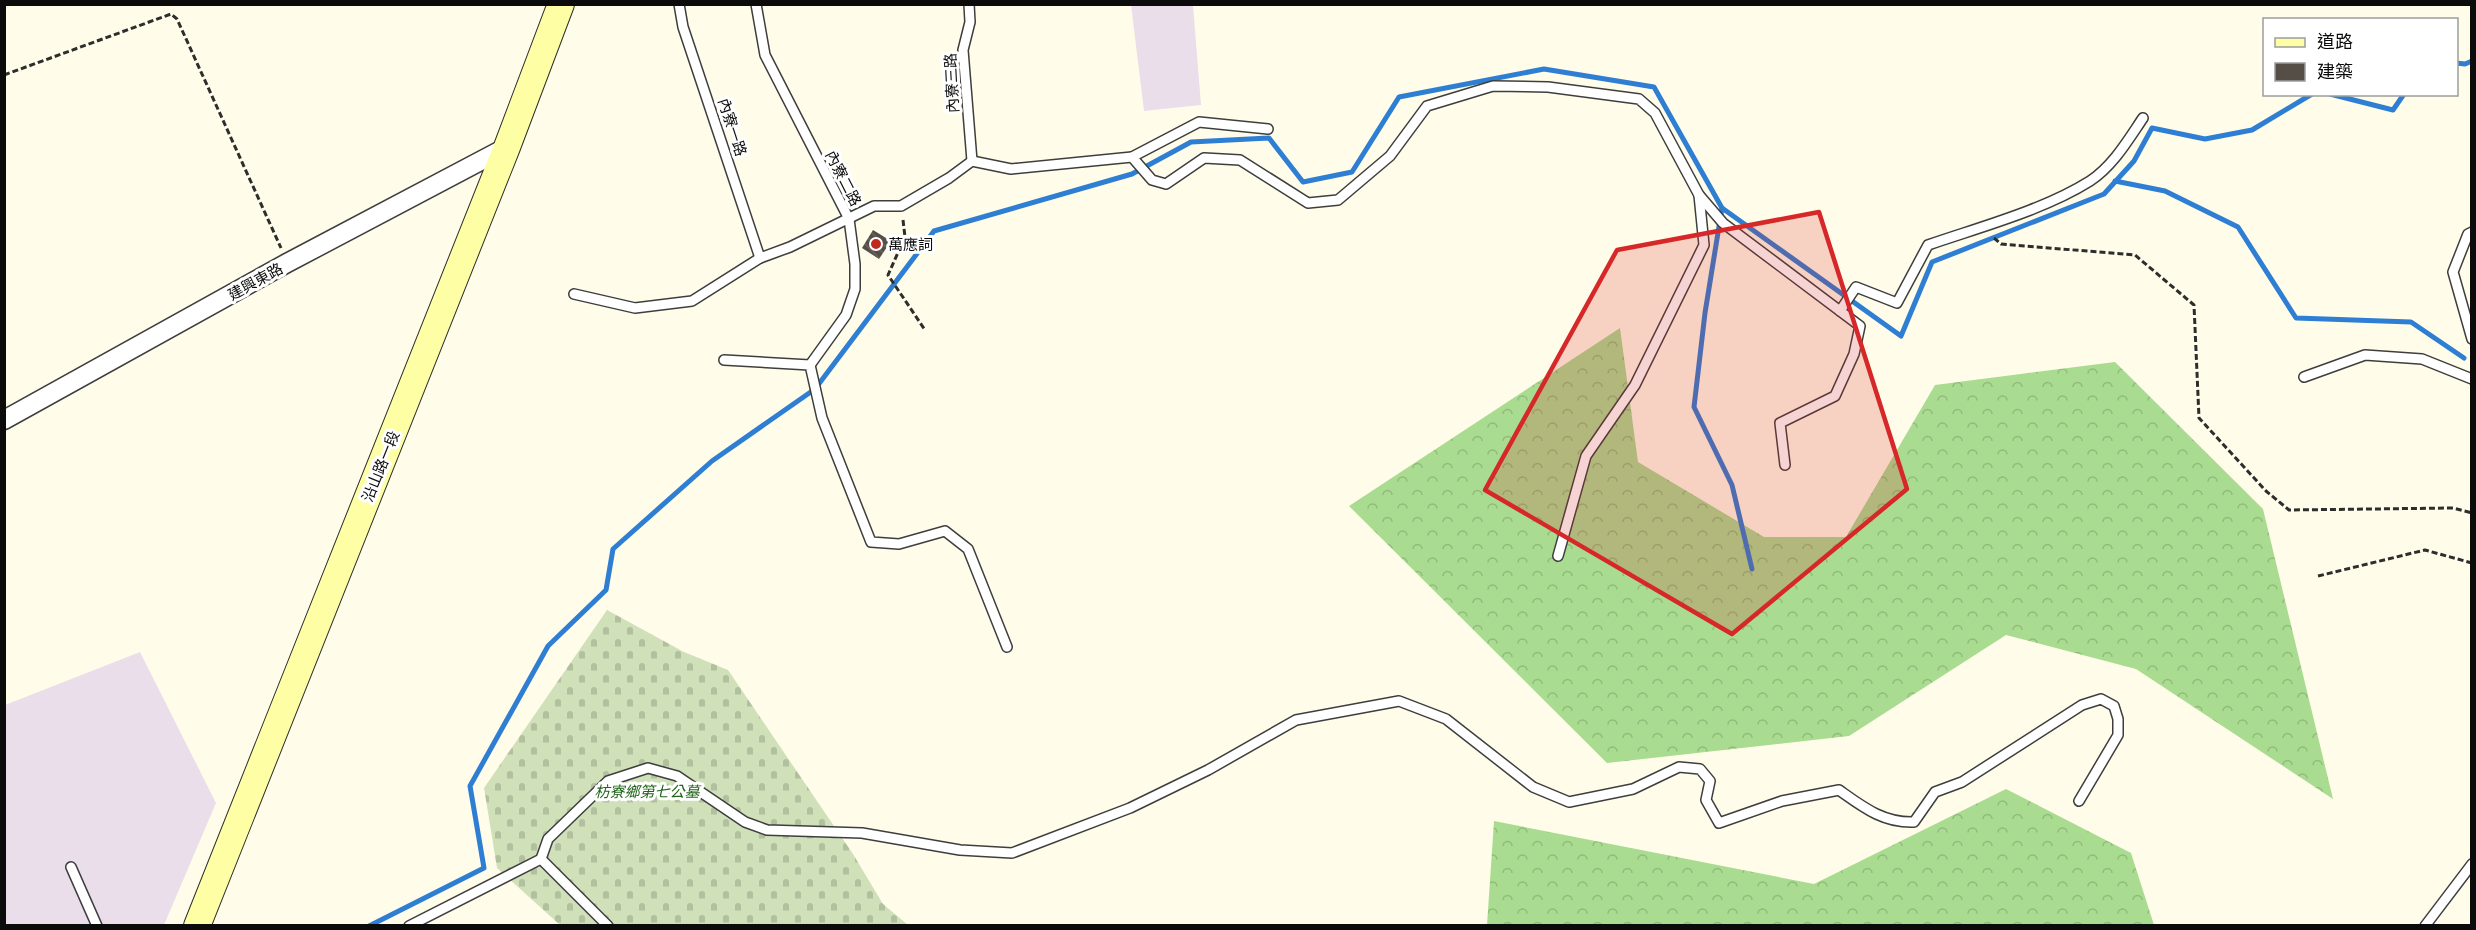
<svg xmlns="http://www.w3.org/2000/svg" width="2476" height="930" font-family="'PT Serif','Noto Sans TC',serif">
	<style>
		.industrial { fill: #ebdeeb }
		.forest { fill: url(#forest-crowns) }
		.cemetery { fill: url(#cemetery-stones) }
		.lines { fill: none; stroke-linecap: round; stroke-linejoin: round }
		.stream { stroke: #2e7ed4; stroke-width: 5 }
		.building { fill: url(#building-back-hatch) }
		.service-casing { stroke: #3e3e3e; stroke-width: 12 }
		.minor-casing { stroke: #3e3e3e; stroke-width: 21 }
		.secondary-casing { stroke: #2d2d2d; stroke-width: 28 }
		.path { stroke: #2d2d2d; stroke-width: 3; stroke-dasharray: 6 3; stroke-linecap: butt }
		.service { stroke: #fff; stroke-width: 9 }
		.minor { stroke: #fff; stroke-width: 18 }
		.secondary { stroke: #feffa4; stroke-width: 26 }
		.marked { fill: #d62828; fill-opacity: 0.2; stroke: #d62828; stroke-width: 4.5; stroke-linejoin: round }
		.poi-dot { fill: #c2291d; stroke: #fff; stroke-width: 2 }
		.labels { text-anchor: middle; dominant-baseline: central; stroke-width: 6; stroke-linejoin: round; paint-order: stroke }
		.street-label { font-size: 15px; fill: #0b0b0b; stroke: #fff }
		.poi-label { font-size: 15px; fill: #0b0b0b; stroke: #fff; text-anchor: start }
		.park-label { font-size: 15px; font-style: italic; fill: #206519; stroke: #fff }
	</style>
	<defs>
		<pattern id="forest-crowns" width="20" height="18" patternUnits="userSpaceOnUse" patternTransform="scale(1.5)"><rect width="20" height="18" fill="#a9dc90"/><path d="M2 6a3 3 0 1 1 6 0M12 15a3 3 0 1 1 6 0" fill="none" stroke="#90bb7b"/></pattern>
		<pattern id="cemetery-stones" width="16" height="16" patternUnits="userSpaceOnUse" patternTransform="scale(1.5)"><rect width="16" height="16" fill="#d0e1ba"/><path d="M2 7V4a2 2 0 0 1 4 0v3zM10 15v-3a2 2 0 0 1 4 0v3z" fill="#b1c09f"/></pattern>
		<pattern id="building-back-hatch" width="6" height="6" patternUnits="userSpaceOnUse" patternTransform="scale(1.5)"><rect width="6" height="6" fill="#544e47"/><path d="M-1 5l2 2M0 0l6 6M5-1l2 2" fill="none" stroke="#68635d"/></pattern>
	</defs>
	<rect width="100%" height="100%" fill="#fffde9"/>
	<g class="industrial">
		<polygon points="1131,5 1193,5 1201,105 1144,111"/>
		<polygon points="140,652 216,803 164,925 5,926 5,705"/>
	</g>
	<g class="forest">
		<polygon points="1620,328 1638,462 1764,537 1846,537 1935,385 2115,362 2263,509 2333,799 2136,669 2006,635 1849,736 1607,763 1349,506"/>
		<polygon points="2006,789 2131,853 2154,925 1487,925 1494,821 1814,884"/>
	</g>
	<polygon class="cemetery" points="607,610 684,652 728,670 853,854 883,904 908,925 560,925 497,868 484,788"/>
	<g class="lines">
		<g class="stream">
			<polyline points="2456,63 2465,64 2472,61"/>
			<polyline points="2330,94 2393,110 2404,94"/>
			<polyline points="2115,181 2165,191 2238,227 2296,318 2411,322 2464,358"/>
			<polyline points="1722,208 1705,313 1694,407 1732,485 1752,569"/>
			<polyline points="369,926 484,868 470,786 548,646 606,590 613,549 712,461 815,389 934,231 1132,174 1191,142 1269,138 1303,182 1352,172 1399,97 1544,69 1654,87 1722,208 1901,336 1932,262 2104,194 2134,161 2152,128 2205,139 2252,130 2312,94"/>
		</g>
	</g>
	<polygon class="building" points="873,230 891,241 879,259 862,248"/>
	<g class="lines">
		<defs>
			<g id="service">
				<polyline points="679,4 683,27 760,258"/>
				<polyline points="756,4 765,55 849,219 855,264 855,289 846,315 810,365"/>
				<polyline points="969,4 970,22 963,50 972,161"/>
				<polyline points="1132,157 1152,180 1166,184 1204,158 1240,160 1308,203 1338,200 1390,156 1427,106 1493,86 1548,87 1639,99 1655,113 1699,195 1723,223 1860,326 1854,354 1835,396 1780,423 1785,465"/>
				<polyline points="2472,232 2468,234 2453,272 2472,339"/>
				<polyline points="574,294 635,308 692,301 760,258 790,247 874,206 901,206 949,178 972,161 1011,169 1132,157 1199,122 1268,129"/>
				<path d="M1840,311L1856,287L1897,303L1928,245C1980,227 2044,210 2090,181C2113,166 2128,140 2143,118"/>
				<polyline points="724,360 810,365 822,418 871,542 899,544 945,531 968,549 1007,647"/>
				<polyline points="2304,377 2365,355 2422,359 2472,379"/>
				<polyline points="1558,556 1586,456 1635,385 1704,245 1699,195"/>
				<polyline points="71,867 97,926"/>
				<polyline points="409,926 541,859"/>
				<path d="M608,926L541,859L548,839L608,781L648,768L677,776L745,822L767,830L862,833L960,850L1012,853L1130,808L1208,770L1296,720L1399,701L1446,719L1533,787L1569,802L1633,789L1679,767L1700,769L1710,781L1706,800L1719,823L1782,801L1839,790C1863,807 1883,823 1914,822L1935,792L1962,782L2082,705L2101,699L2114,706L2118,719V735L2079,801"/>
				<polyline points="2425,926 2472,864"/>
			</g>
			<polyline id="minor" points="4,420 287,263 507,147"/>
			<polyline id="secondary" points="197,926 507,147 561,4"/>
		</defs>
		<use href="#service" class="service-casing"/>
		<use href="#minor" class="minor-casing"/>
		<use href="#secondary" class="secondary-casing"/>
		<g class="path">
			<polyline points="4,75 171,14 177,19 281,248"/>
			<polyline points="903,220 905,237 888,275 925,330"/>
			<polyline points="1994,238 2001,244 2135,255 2194,305 2199,418 2266,491 2289,510 2453,508 2472,513"/>
			<polyline points="2318,576 2425,550 2472,563"/>
		</g>
		<use href="#service" class="service"/>
		<use href="#minor" class="minor"/>
		<use href="#secondary" class="secondary"/>
	</g>
	<path class="marked" d="M1819,212L1907,489L1732,634L1485,490L1617,250Z"/>
	<circle class="poi-dot" cx="876" cy="244" r="6"/>
	<g class="labels">
		<g class="street-label">
			<text transform="translate(951 83) rotate(-93)">內寮三路</text>
			<text transform="translate(733 127) rotate(72)">內寮一路</text>
			<text transform="translate(844 178) rotate(63)">內寮二路</text>
			<text transform="translate(255 281) rotate(-29)">建興東路</text>
			<text transform="translate(380 466) rotate(-68)">沿山路一段</text>
		</g>
		<g class="poi-label">
			<text x="888" y="244">萬應詞</text>
		</g>
		<g class="park-label">
			<text x="647" y="791">枋寮鄉第七公墓</text>
		</g>
	</g>
	<rect width="2476" height="930" fill="none" stroke="#0b0b0b" stroke-width="12"/>
	<rect x="2263" y="18" width="195" height="78" fill="#ffffff" stroke="#9d9d9d" stroke-width="1.5"/>
	<rect x="2275" y="38" width="30" height="9" fill="#feffa4" stroke="#9d9d9d" stroke-width="1.5"/>
	<text x="2317" y="48" font-size="18" fill="#0b0b0b">道路</text>
	<rect x="2275" y="63" width="30" height="18" fill="#544e47" stroke="#9d9d9d" stroke-width="1.5"/>
	<text x="2317" y="78" font-size="18" fill="#0b0b0b">建築</text>
</svg>
